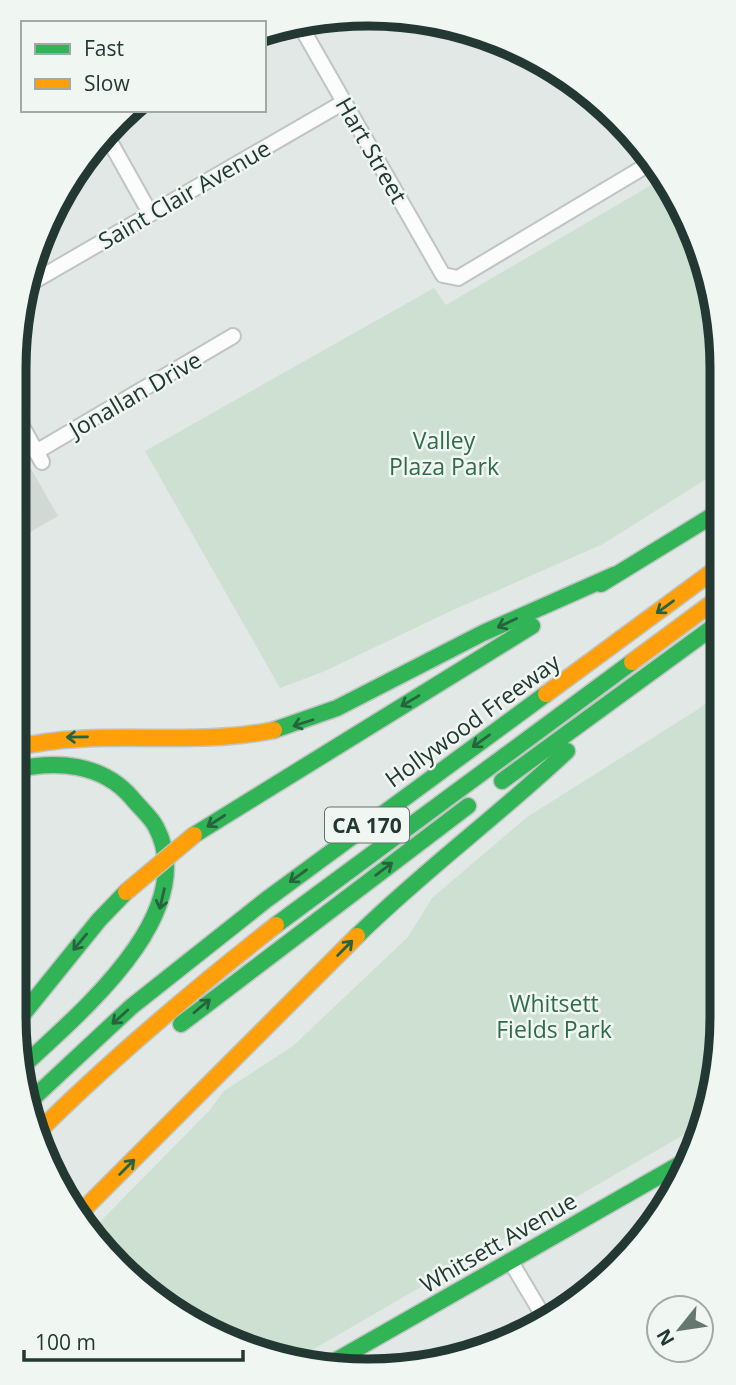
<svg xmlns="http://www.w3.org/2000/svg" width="736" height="1385" font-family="'Open Sans',sans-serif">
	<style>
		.built { fill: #d1d9d5 }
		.green { fill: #cde0d2 }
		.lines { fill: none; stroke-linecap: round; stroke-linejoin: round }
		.street-casing { stroke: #bfc5c2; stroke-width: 18 }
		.fast-casing { stroke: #bfc5c2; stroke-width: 19 }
		.slow-casing { stroke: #bfc5c2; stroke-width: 19 }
		.street { stroke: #fbfcfb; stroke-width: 14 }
		.fast { stroke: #30b455; stroke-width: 16 }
		.slow { stroke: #ff9f0a; stroke-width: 16 }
		.slow-bridge-casing { stroke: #bcc4c1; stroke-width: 19; stroke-linecap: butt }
		.slow-bridge { stroke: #ff9f0a; stroke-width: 16 }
		.oneway { stroke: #28633f }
		.labels { text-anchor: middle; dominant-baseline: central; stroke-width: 5; stroke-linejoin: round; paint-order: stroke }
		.shield { fill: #f0f7f3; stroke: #60716d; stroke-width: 2 }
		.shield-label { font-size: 21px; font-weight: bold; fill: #233833 }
		.street-label { font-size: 23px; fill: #233833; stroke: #f0f7f3 }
		.park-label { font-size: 23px; fill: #316b48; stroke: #f0f7f3 }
		.rim { fill: none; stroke: #233833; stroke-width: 9 }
	</style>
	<rect width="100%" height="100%" fill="#e2e8e5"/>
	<polygon class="built" points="15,441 58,516 15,541"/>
	<g class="green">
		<polygon points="665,177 703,254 719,322 719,471 603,544 453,610 325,671 280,688 145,451 434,288 446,305"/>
		<polygon points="720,692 721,1040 710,1109 704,1123 293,1361 277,1359 172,1312 88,1234 209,1111 224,1091 293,1046 408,937 432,898 527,817 697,710"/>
	</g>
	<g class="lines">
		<defs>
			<g id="street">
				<polyline points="300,25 443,275 458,278 654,161"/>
				<polyline points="108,138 150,213"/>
				<polyline points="24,287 344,102"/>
				<polyline points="15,414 42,462"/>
				<polyline points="36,452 233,336"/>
				<polyline points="511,1262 545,1319"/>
			</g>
			<g id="fast">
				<polyline points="601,584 720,511"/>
				<polyline points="274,730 337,708 483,633 614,575"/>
				<path d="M14,770C56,760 102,763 132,798C139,807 151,817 156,827C202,914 77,1015 22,1067"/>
				<polyline points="502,781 720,622"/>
				<polyline points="194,835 532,626"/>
				<polyline points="276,925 632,662"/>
				<path d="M357,936C423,871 499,815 567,751"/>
				<polyline points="15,1024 99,920 126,892"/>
				<polyline points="181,1024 468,806"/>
				<polyline points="28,1103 131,1007 266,900 546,694"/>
				<polyline points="330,1364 689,1159"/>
			</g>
			<g id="slow">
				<polyline points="632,662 720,597"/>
				<polyline points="546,694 720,566"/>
				<path d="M14,748C100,727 188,748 274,730"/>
				<path d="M35,1135C111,1059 192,991 276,925"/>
				<polyline points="78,1215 357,936"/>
			</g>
		</defs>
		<use href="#street" class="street-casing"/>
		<use href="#fast" class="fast-casing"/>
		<use href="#slow" class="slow-casing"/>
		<use href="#street" class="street"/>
		<use href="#fast" class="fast"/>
		<use href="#slow" class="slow"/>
		<defs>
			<polyline id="slow-bridge" points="126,892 194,835"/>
		</defs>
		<use href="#slow-bridge" class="slow-bridge-casing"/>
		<use href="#slow-bridge" class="slow-bridge"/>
	</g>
	<defs><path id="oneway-shaft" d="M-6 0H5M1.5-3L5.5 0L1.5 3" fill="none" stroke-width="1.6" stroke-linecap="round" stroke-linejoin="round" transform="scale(1.75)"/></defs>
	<g class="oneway">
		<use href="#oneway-shaft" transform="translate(665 607) rotate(144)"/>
		<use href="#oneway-shaft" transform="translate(507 623) rotate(155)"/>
		<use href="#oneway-shaft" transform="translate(410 701) rotate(149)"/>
		<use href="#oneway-shaft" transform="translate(303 723) rotate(162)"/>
		<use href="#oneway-shaft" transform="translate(77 737) rotate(179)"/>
		<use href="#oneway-shaft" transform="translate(481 741) rotate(144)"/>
		<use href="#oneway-shaft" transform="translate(216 821) rotate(147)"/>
		<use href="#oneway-shaft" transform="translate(384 869) rotate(-37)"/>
		<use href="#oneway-shaft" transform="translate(298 876) rotate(144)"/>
		<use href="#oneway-shaft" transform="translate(162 899) rotate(103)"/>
		<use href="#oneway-shaft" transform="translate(80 942) rotate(130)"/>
		<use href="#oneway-shaft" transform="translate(345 948) rotate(-45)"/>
		<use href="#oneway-shaft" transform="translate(202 1006) rotate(-40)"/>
		<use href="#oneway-shaft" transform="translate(120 1017) rotate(138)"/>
		<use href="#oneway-shaft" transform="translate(127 1167) rotate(-45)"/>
	</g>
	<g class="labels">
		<rect class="shield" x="325" y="807.5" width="84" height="35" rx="5"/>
		<g class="shield-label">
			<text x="367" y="825">CA 170</text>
		</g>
		<g class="street-label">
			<text transform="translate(372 150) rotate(60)">Hart Street</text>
			<text transform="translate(184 194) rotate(-30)">Saint Clair Avenue</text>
			<text transform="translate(135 394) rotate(-30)">Jonallan Drive</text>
			<text transform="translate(472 720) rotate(-36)">Hollywood Freeway</text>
			<text transform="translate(498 1242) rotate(-30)">Whitsett Avenue</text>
		</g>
		<g class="park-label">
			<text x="444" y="440">Valley<tspan x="444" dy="26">Plaza Park</tspan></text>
			<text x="554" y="1003">Whitsett<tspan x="554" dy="26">Fields Park</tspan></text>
		</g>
	</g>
	<path d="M0 0H736V1385H0ZM368 26H368A342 342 0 0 1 710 368V1017A342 342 0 0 1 368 1359H368A342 342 0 0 1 26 1017V368A342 342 0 0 1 368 26Z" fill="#f0f7f3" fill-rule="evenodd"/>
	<path class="rim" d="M368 26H368A342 342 0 0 1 710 368V1017A342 342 0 0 1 368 1359H368A342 342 0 0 1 26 1017V368A342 342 0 0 1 368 26Z"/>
	<rect x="21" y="21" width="245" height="91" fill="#f0f7f3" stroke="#9eaba6" stroke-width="2"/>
	<rect x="35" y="44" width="35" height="10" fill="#30b455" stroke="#9eaba6" stroke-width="2"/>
	<text x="84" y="56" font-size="21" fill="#233833">Fast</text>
	<rect x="35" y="79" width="35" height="10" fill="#ff9f0a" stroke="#9eaba6" stroke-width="2"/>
	<text x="84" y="91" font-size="21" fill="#233833">Slow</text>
	<g transform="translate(680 1329) rotate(240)"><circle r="33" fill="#f0f7f3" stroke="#9eaba6" stroke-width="2"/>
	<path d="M0-5L12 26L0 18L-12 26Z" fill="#667671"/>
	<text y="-10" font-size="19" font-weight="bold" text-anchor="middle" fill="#233833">N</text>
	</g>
	<path d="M24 1350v10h219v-10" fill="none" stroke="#233833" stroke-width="3.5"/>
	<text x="35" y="1350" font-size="21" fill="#233833" stroke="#f0f7f3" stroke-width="5" paint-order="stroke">100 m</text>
</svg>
